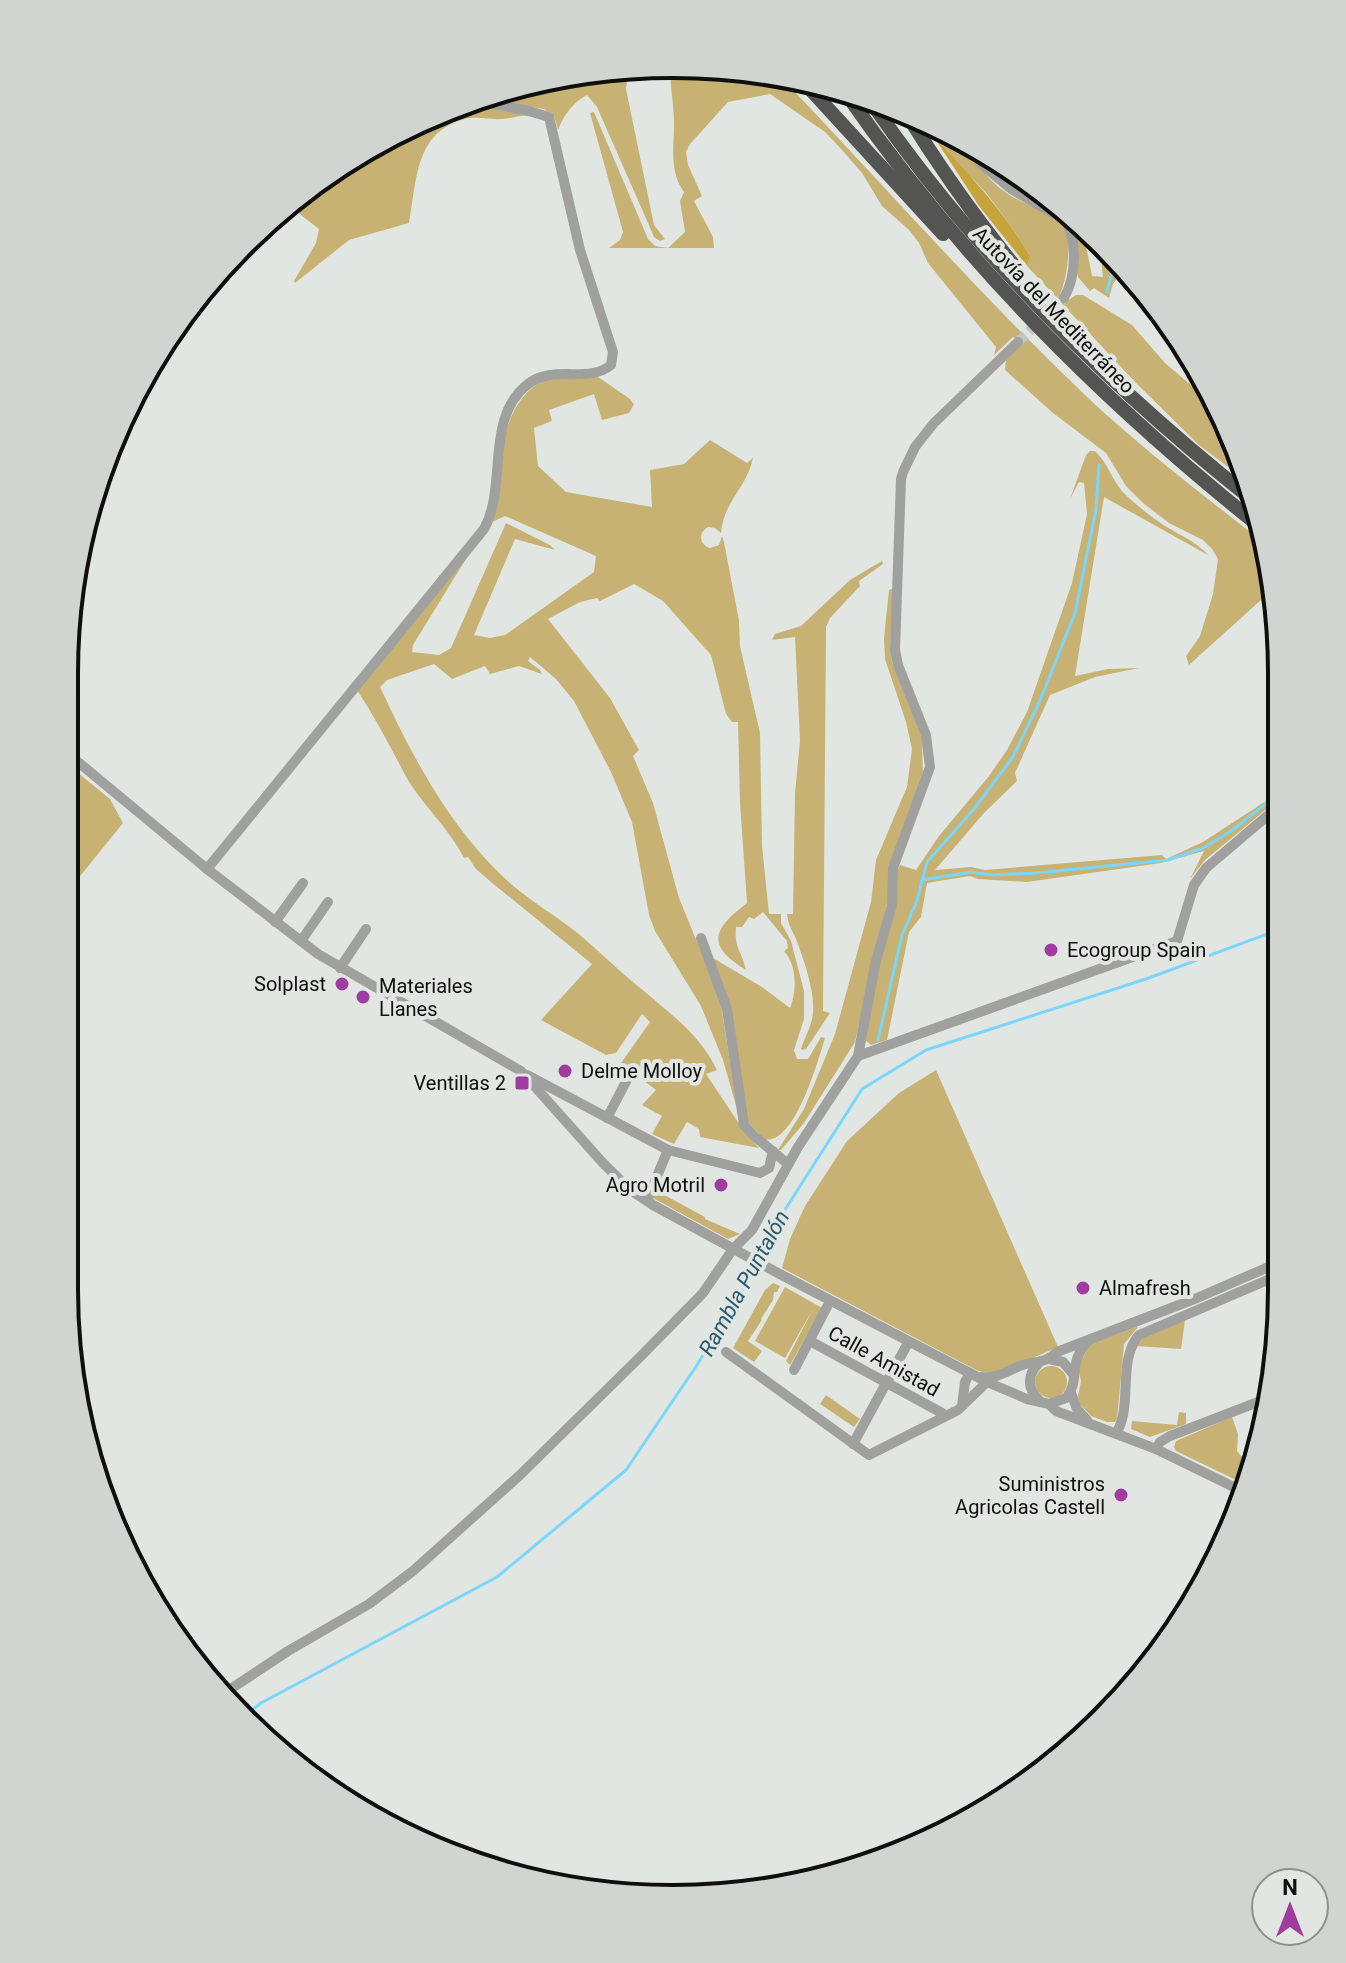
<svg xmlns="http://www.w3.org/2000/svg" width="1346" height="1963" font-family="Roboto,sans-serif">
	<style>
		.green { fill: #c8b273 }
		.forest { fill: #c6a43c }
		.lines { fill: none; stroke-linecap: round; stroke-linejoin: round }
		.stream { stroke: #7bd6fb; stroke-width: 3 }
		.minor-tunnel { stroke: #c2c6c3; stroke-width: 10; stroke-dasharray: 10 5; stroke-linecap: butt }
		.minor { stroke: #a0a19f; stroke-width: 10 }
		.highway { stroke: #545552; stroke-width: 14 }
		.poi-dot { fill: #a03ba0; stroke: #e2e6e3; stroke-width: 3 }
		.labels { text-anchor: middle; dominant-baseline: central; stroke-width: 8; stroke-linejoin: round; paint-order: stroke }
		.street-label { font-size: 20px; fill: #0e0f0e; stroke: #e2e6e3 }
		.poi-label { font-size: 20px; fill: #0e0f0e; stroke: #e2e6e3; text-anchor: start }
		.water-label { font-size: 22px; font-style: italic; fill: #285b6e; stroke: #e2e6e3 }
		.rim { fill: none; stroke: #0e0f0e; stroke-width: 4 }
	</style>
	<rect width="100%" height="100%" fill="#e2e6e3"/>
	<g class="green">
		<path d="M671,64L778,74C880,181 978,293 1085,395C1142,449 1206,497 1268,546L1276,615L1261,600L1189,665L1186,656L1200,636L1213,594L1218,559L1212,549L1203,540L1169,523L1143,503L1126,486L1106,453L1053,413L1005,370L1006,360L1021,344L1013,337L994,355L996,347L928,263L919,243L909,230L882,206L862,173L842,150L825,132L770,94L728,102L690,144L686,152L688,165L702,196L694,201L713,237L714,248H609L620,240L623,232L590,113L594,112L648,239L655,246L668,248L685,232L680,201L684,192C669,171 674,148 674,123C674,103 669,84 671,64Z"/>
		<path d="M629,68L626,89L654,225L665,239L660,241L654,237L648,223L597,107L587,95C572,103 564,115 558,130L554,116L544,109L478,99L554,76Z"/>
		<path d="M466,102L528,115C520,116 511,118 503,119C490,120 478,116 465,119C414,132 417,182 409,223L349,240L295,283L294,281L316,243L319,229L288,205C340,162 402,122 466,102Z"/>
		<path d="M924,120C933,125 950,130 956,138C974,159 987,181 1011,196C1024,204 1058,215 1065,227C1072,241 1067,280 1060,294L1067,301L1076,295H1083L1132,325L1165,363L1219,409L1235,440L1248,482L1199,445L1133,380L1027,266L1030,256C1017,234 1002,213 986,193C965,169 940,148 924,120Z"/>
		<path d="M973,146L1011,166L1082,225L1092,276L1103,277L1101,259L1110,251L1125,268L1113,284L1109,298L1094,288L1090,291L1078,277L1066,216C1030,190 1004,182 973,146Z"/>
		<path d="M554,376L598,377L630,399L634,404L629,413L602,420L594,394L549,410L552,421L534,428L538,466L566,492L652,507L650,470L684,464L710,440L747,463L753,458C747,488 724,500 721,533L715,528L708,527C698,533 699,544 710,548L719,545L722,536L724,542L739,621L740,646L760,733L762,846L769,914H781V923L791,941L804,991V1019L794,1050L797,1059H808L821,1037L825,1038C818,1061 794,1147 764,1139L748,1122L713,958L762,987L790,1008C797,991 797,965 784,951L788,948L787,941L763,912L754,919L749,917L742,927H736C734,949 742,951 746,970C704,945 714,928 747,903L740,803L738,722H732L726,714L711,655L663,601L634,584L600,601L597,598L580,602L548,619L610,698L639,750L633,756L653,803L679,898L720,998L737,1109L723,1060L701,1006L655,931L649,915L632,822L611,772L574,701L556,679L530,657L528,661L540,670L542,674L519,666L490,674L485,666L452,679L434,664L387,680L380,687C414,760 451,830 511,884C531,901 554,915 575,931C598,950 620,972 644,991C674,1017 699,1034 717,1070L706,1074L744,1131L759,1148L700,1137L699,1129L687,1122L674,1144L652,1134L662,1116L642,1105L656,1090L621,1063L650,1022L642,1014L616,1053L606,1055L541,1020L592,964L491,882L476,869L468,857L464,858C448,826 418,801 403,771C389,744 374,716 357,690L469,554L413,645L412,652L439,655L451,648L506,523L550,545L555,550L515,539L474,635L490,638L505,635L594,572L596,556L505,516L492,522C500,504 498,491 499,473C502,434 513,389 554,376Z"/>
		<path d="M1090,451H1095C1109,464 1113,484 1127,496C1141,509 1156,521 1172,530C1185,538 1198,543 1208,555L1104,497L1075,676L1108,669L1139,668L1095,677L1050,695L1015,773L1017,781L984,813L935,870L971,867L985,870L1162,855L1166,859L1203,842L1269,799L1280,779V798L1205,860L1190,879L1204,851L1161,863L1027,882L978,879L970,876L927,883L921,917L909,932L887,1040L871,1045L866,1041L867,1028L897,872L900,865L916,870L939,836L989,776L1007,750L1027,712L1072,583L1087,514L1084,483L1079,482L1070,499L1086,455Z"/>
		<path d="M882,561L883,564L859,581L860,586L830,618L826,627L823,1011L830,1013L806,1049L803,1050L801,1049C804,1039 810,1029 812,1019C817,997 805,964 798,944C794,933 788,926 787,914H793L795,793L800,741L795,637L772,640L775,634L801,626L850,580Z"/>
		<polygon points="894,588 890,645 892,662 922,736 923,781 889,895 855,1042 804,1123 781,1150 778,1150 804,1109 835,1034 871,902 876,860 907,787 912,749 906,722 885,659 884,638 889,590"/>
		<polygon points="72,768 110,799 123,823 77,880 71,876"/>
		<polygon points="936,1070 1058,1347 996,1374 978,1371 782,1268 790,1239 805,1206 847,1141 899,1093"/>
		<polygon points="657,1191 705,1217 705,1219 740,1234 728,1239 653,1198"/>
		<polygon points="773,1283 780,1286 777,1292 774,1292 773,1300 761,1319 762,1320 748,1341 762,1351 754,1362 733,1348 765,1290"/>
		<polygon points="785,1287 822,1308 790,1365 786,1361 813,1309 785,1358 755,1341"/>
		<polygon points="1185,1320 1181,1349 1137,1346 1144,1337"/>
		<polygon points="1136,1327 1138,1327 1124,1344 1117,1419 1115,1422 1107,1422 1091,1416 1079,1403 1078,1396 1081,1381 1078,1367 1090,1344"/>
		<circle cx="1051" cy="1382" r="16"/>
		<polygon points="826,1395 860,1419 854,1427 820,1404"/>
		<polygon points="1179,1412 1186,1413 1186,1424 1150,1437 1131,1429 1132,1421 1177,1425"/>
		<polygon points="1232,1417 1238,1434 1237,1451 1241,1456 1247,1457 1247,1464 1236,1480 1176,1451 1174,1447 1176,1441"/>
	</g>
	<path class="forest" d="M934,137C969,174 1004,211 1030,256L1027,266L979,206Z"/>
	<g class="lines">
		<g class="stream">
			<polyline points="1107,292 1116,257"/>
			<polyline points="922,880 971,872 992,875 1036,873 1168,860 1203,848 1231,831 1280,793"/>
			<polyline points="878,1040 902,935 917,901 927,862 974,809 1013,757 1042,696 1075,613 1096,510 1099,465"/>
			<polyline points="247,1714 261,1703 497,1577 626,1470 697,1365 743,1289 781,1216 862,1089 926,1050 1146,979 1278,930"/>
		</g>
		<polyline class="minor-tunnel" points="1018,342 1064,298"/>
		<g class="minor">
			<path d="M963,141L981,164L1011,189L1065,220C1078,242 1076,277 1064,298"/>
			<path d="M72,757L207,869L318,954L521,1071L602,1162L629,1189L653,1205L776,1272L987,1382L1027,1399L1049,1404L1066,1398C1081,1380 1067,1363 1088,1341"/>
			<path d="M207,869L484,529C508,486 484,418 528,384C553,364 588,384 611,365L613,352L580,250L549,117L529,111L473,100"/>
			<polyline points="275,922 303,883"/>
			<polyline points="701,938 727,1009 744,1125 754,1136 788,1164"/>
			<polyline points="301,941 328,902"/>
			<polyline points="340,968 366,929"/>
			<polyline points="858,1056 1177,941 1194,885 1206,868 1280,805"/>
			<polyline points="527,1075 668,1150 760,1173 769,1168 773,1151"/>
			<polyline points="607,1118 630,1074"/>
			<polyline points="647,1200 668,1150"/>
			<polyline points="810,1341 942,1413"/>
			<polyline points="726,1352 869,1455 958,1410 987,1382"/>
			<polyline points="1049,1359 1063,1362 1073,1374"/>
			<path d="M1038,1364C1027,1375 1027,1389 1039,1400"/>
			<polyline points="794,1370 827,1307"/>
			<path d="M982,1377C1000,1379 1010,1368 1026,1364C1039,1361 1047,1362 1057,1352L1197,1298L1273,1265"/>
			<polyline points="1071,1393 1077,1409 1087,1420"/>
			<polyline points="1049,1404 1056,1411 1156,1449 1242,1491"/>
			<polyline points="962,1406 965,1382 970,1373"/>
			<path d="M1117,1432C1133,1403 1117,1361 1139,1335L1272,1278"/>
			<polyline points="853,1444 908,1343"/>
			<polyline points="1156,1449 1160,1442 1170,1436 1271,1397"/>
			<polyline points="226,1692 288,1651 369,1604 413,1571 520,1475 640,1357 703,1293 733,1249 752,1230 798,1147 858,1056 875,965 892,905 893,868 930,767 926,735 898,665 895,650 901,479 903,472 915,447 934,423 1018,342"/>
		</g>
		<g class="highway">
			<polyline points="800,78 943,234"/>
			<path d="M845,92C962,261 1102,401 1263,529"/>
			<path d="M869,99C974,253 1109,386 1254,501"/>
			<path d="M904,110C938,165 975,218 1017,269"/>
		</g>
	</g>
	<g class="poi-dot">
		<circle cx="1051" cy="950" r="8"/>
		<circle cx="342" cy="984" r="8"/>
		<circle cx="363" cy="997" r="8"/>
		<circle cx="565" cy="1071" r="8"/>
		<rect x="514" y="1075" width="16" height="16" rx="4"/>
		<circle cx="721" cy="1185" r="8"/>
		<circle cx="1083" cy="1288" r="8"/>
		<circle cx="1121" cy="1495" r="8"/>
	</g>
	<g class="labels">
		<g class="street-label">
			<text transform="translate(1054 310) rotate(46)">Autovía del Mediterráneo</text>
			<text transform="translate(884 1361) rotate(29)">Calle Amistad</text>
		</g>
		<g class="poi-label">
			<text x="1067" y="950">Ecogroup Spain</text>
			<text x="326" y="984" text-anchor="end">Solplast</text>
			<text x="379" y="986">Materiales<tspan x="379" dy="23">Llanes</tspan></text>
			<text x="581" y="1071">Delme Molloy</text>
			<text x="506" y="1083" text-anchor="end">Ventillas 2</text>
			<text x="705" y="1185" text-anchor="end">Agro Motril</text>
			<text x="1099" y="1288">Almafresh</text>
			<text x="1105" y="1484" text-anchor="end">Suministros<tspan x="1105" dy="23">Agricolas Castell</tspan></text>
		</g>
		<g class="water-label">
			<text transform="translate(744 1283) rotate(-61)">Rambla Puntalón</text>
		</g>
	</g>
	<path d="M0 0H1346V1963H0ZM673 78H673A595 595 0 0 1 1268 673V1290A595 595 0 0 1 673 1885H673A595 595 0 0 1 78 1290V673A595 595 0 0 1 673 78Z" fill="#d1d5d2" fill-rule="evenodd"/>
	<path class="rim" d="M673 78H673A595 595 0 0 1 1268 673V1290A595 595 0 0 1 673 1885H673A595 595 0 0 1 78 1290V673A595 595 0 0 1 673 78Z"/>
	<g transform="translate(1290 1907)"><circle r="38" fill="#e2e6e3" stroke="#8d908e" stroke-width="2"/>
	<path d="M0-6L14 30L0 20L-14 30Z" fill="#a03ba0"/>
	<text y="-12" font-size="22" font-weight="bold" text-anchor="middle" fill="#0e0f0e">N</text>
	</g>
</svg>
